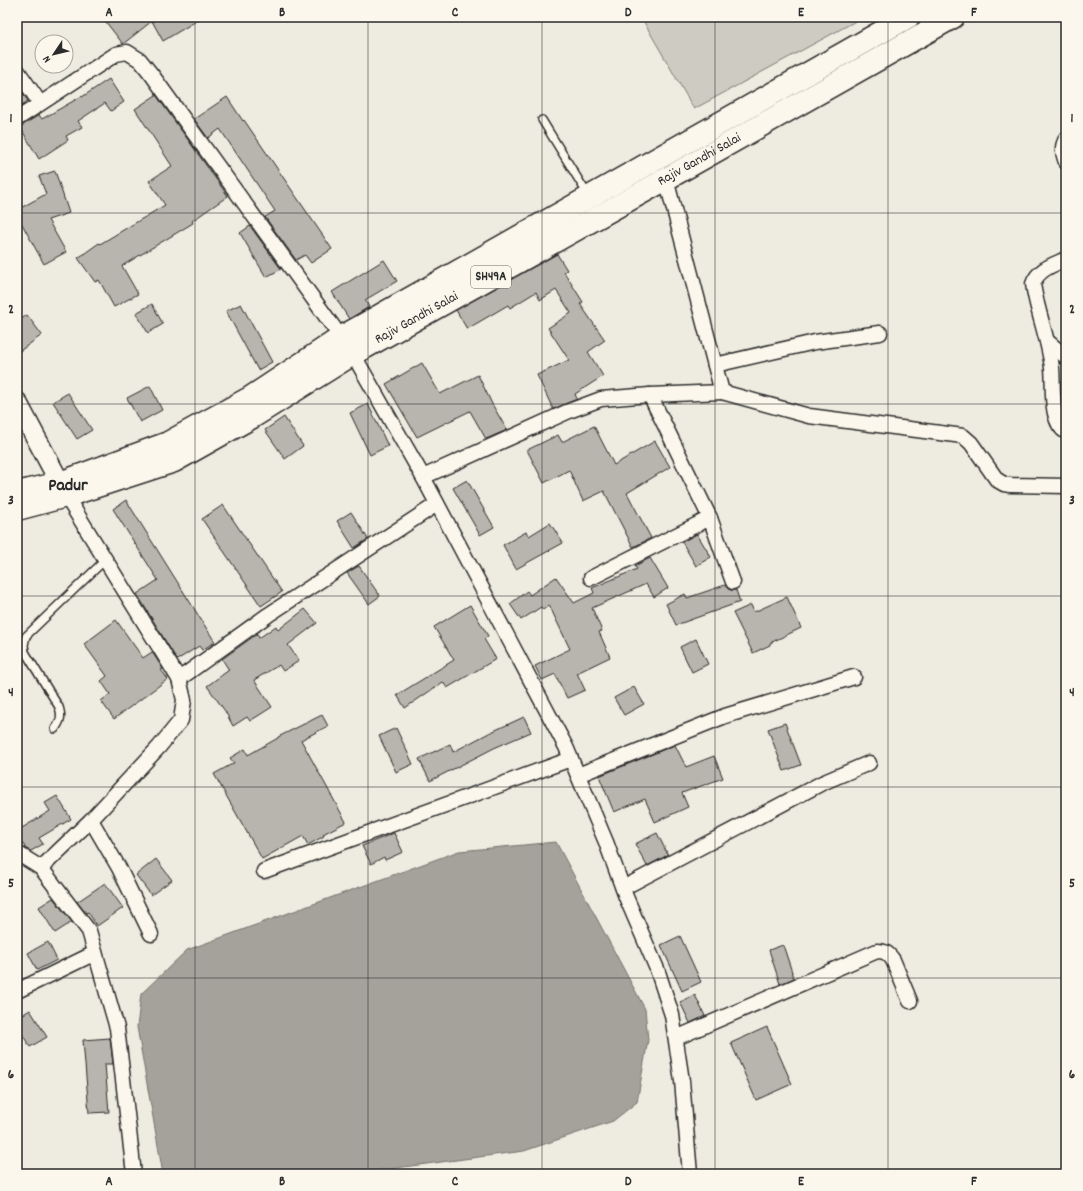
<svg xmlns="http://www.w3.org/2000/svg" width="1083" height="1191" font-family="Dekko,sans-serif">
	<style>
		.green { fill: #cecbc2; stroke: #7c7b76 }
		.water { fill: #a4a29a; stroke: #74726e }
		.building { fill: #b8b5ae; stroke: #2b2b2b }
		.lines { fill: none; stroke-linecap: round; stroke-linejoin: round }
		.lane-casing { stroke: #2b2b2b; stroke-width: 10 }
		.street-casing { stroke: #2b2b2b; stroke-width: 17 }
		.secondary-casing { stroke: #2b2b2b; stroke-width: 22 }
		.primary-casing { stroke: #2b2b2b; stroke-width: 25 }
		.lane { stroke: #fbf7ec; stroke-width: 7 }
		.street { stroke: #fbf7ec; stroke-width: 14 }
		.secondary { stroke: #fbf7ec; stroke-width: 19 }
		.primary { stroke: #fbf7ec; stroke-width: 22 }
		.grid { fill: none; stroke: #2b2b2b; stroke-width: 1; stroke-opacity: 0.55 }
		.labels { text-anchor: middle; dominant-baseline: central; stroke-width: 3; stroke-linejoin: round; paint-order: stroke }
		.shield { fill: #fbf7ec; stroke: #696865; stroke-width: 1 }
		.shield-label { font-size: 13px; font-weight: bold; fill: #2b2b2b }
		.street-label { font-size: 14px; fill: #2b2b2b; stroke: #fbf7ec }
		.district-label { font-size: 18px; font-weight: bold; fill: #2b2b2b; stroke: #fbf7ec }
		.neatline { fill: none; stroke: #2b2b2b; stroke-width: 1.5 }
		.grid-label { font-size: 13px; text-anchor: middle; font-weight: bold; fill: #2b2b2b }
	</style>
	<rect width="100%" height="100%" fill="#eeebe0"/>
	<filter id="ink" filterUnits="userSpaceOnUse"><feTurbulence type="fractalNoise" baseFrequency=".025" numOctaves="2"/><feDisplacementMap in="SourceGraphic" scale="8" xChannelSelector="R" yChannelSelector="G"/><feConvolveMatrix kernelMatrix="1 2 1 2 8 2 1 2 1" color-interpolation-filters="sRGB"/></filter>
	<g filter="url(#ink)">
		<polygon class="green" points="641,17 863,17 694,109"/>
		<polygon class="water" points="556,842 645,1009 648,1040 637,1102 613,1121 524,1151 351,1174 163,1174 137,1027 141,994 187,950 459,851"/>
		<g class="building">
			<polygon points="102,17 203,17 163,41 152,21 123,44"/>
			<polygon points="109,79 124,102 111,111 105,103 78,121 82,127 66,136 68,140 39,159 20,127 39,115 42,119 82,96 82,97"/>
			<polygon points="17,85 28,101 17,109"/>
			<polygon points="156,95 228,196 192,221 193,223 122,266 138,294 114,307 99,280 95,282 78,258 99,243 100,244 165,205 149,181 172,166 135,109"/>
			<polygon points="227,97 243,121 244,120 332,249 311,263 305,255 296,260 265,217 275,211 220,129 208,138 194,119"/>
			<polygon points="55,171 69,213 48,220 66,252 44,264 17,215 17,210 46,194 39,176"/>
			<polygon points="250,226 281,269 266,277 240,233"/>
			<polygon points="557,254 567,270 564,272 583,302 580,304 605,340 588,352 603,376 575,394 577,399 553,409 537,375 569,360 548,328 571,313 556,290 540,300 536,292 510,308 508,305 467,329 456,310"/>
			<polygon points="384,260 397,281 365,300 369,307 349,319 332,292"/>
			<polygon points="152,304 163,324 148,333 136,313"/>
			<polygon points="241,304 272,362 258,370 226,311"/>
			<polygon points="27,315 42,335 17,353 17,322"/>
			<polygon points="422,363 440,394 478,375 492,404 507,430 486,439 470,411 417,437 386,384"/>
			<polygon points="150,386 162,410 140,422 127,398"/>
			<polygon points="68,393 92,430 77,439 53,402"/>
			<polygon points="368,404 388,446 370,455 350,413"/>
			<polygon points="284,417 303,446 285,459 265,430"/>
			<polygon points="594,426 614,465 655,441 670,467 627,493 651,538 633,547 604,491 583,501 569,470 544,483 527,450 558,435 562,442"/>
			<polygon points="467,480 494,527 480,535 453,488"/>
			<polygon points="126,500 215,642 202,650 199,646 177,660 137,594 158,580 113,509"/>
			<polygon points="223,505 282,592 261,606 202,519"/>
			<polygon points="351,512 368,539 354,548 337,521"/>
			<polygon points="550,523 563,543 516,569 503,545 526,532 529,536"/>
			<polygon points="697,534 711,557 696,566 682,542"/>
			<polygon points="650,558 668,588 654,597 646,584 592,608 602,631 599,632 610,657 577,673 585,690 567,698 555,674 542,680 535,666 570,649 549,605 543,610 541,607 521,620 510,604 527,591 530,595 556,577 574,603 594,593 592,588 637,569 635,566"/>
			<polygon points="359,566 380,596 369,604 347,573"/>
			<polygon points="725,585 728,589 731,590 736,590 740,602 676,625 666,604 685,594 687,598"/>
			<polygon points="787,597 801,628 770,643 770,645 753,653 733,613 751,605 754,612"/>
			<polygon points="470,605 488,636 484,639 496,659 447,688 443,682 405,708 397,695 454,660 434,627"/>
			<polygon points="305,609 317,623 288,645 299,661 283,671 279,665 254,680 272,707 250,721 247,717 233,726 225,711 207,686 229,670 222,659 257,634 259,638 276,626 278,630"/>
			<polygon points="116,620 143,658 152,652 163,669 161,670 168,679 114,719 101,701 110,694 101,681 107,676 84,644"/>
			<polygon points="696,639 708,664 692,672 680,647"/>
			<polygon points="634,687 644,704 624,715 614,698"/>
			<polygon points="322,715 328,726 301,740 346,822 323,834 324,836 308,845 303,836 262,859 214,774 234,763 230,758 245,749 248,755 278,738 278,737"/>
			<polygon points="524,717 531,732 494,748 430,781 419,759 450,744 453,752 489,733"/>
			<polygon points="785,723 801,765 784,771 768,729"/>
			<polygon points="396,728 413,764 396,772 379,736"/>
			<polygon points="675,745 686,767 714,756 723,778 682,793 688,807 655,822 645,799 614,812 599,776"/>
			<polygon points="57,796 71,819 39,838 43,844 31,851 26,849 17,834 17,831 50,811 45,803"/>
			<polygon points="394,833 403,852 385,860 384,857 371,864 362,846"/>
			<polygon points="657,833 668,855 647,866 635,844"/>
			<polygon points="156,859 172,880 151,895 136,875"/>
			<polygon points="105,883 123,908 97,926 88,912 86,913 77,902"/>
			<polygon points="53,898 72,922 55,933 39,907"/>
			<polygon points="680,936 701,982 682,991 661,945"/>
			<polygon points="48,942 57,960 37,970 28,953"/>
			<polygon points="783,945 794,978 780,984 769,950"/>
			<polygon points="695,995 705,1016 690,1023 680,1002"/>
			<polygon points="30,1010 47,1037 30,1047 17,1026 17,1018"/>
			<polygon points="767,1027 792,1084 756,1100 731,1043"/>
			<polygon points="110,1038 113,1064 105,1064 109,1112 89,1113 83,1040"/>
		</g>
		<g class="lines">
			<defs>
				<g id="lane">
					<polyline points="542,120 588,195"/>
					<path d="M55,729C61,721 62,716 59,707L25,652L24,645L26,636L105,560"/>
				</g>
				<g id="street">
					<polyline points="17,70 40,103"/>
					<polyline points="17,119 116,54 127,52 140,60 152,75 353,354 423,477 566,747 606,842 626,897 657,969 672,1015 682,1081 690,1174"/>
					<path d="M1066,139C1061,147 1063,154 1066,162"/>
					<path d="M1066,259C1053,265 1038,269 1033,284C1037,312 1049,340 1052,368C1054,385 1049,422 1066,432"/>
					<polyline points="1047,341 1066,357"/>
					<polyline points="715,365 815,342 880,333"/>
					<polyline points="722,392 809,416 963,436 971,443 997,480 1004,484 1010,485 1066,486"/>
					<polyline points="650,395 710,518 733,582"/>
					<polyline points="423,477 569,411 601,399 650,395 722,392 666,179"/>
					<polyline points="591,578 710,518"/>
					<polyline points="179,679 268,615 437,504"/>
					<polyline points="578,775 725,716 854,677"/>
					<polyline points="91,820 119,868 151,934"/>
					<polyline points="17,853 41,868 89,931 117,1028 134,1174"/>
					<polyline points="41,868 91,820 159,747 181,720 184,700 179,679 66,496"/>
					<polyline points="264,871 571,759"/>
					<polyline points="623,888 822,783 869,763"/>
					<polyline points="17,991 95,953"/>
					<path d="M676,1038L877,951C885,951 888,953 893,960L910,1001"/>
				</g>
				<polyline id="secondary" points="17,402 60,483 66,496"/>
				<g id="primary">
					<polyline points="17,493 60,483 168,443 250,398 342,337 908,17"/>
					<path id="s1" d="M17,509L66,496L174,461L254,416L353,354L666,179L953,17"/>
				</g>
			</defs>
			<use href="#lane" class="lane-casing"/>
			<use href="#street" class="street-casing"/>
			<use href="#secondary" class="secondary-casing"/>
			<use href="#primary" class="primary-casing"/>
			<use href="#lane" class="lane"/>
			<use href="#street" class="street"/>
			<use href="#secondary" class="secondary"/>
			<use href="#primary" class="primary"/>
		</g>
	</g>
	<path class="grid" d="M195,17V1174M368,17V1174M542,17V1174M715,17V1174M888,17V1174M17,213H1066M17,404H1066M17,596H1066M17,787H1066M17,978H1066"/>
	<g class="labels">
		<rect class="shield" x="471" y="266" width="40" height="22" rx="3"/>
		<g class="shield-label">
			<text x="491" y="277">SH49A</text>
		</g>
		<g class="street-label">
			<text stroke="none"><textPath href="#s1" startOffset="770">Rajiv Gandhi Salai</textPath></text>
			<text stroke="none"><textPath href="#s1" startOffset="446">Rajiv Gandhi Salai</textPath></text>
		</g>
		<g class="district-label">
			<text x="68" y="486">Padur</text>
		</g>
	</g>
	<rect width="1083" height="1191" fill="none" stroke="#fbf7ec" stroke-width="44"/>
	<g transform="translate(54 54) rotate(235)"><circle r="19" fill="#fbf7ec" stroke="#a8a59f"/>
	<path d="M0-3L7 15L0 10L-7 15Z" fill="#2b2b2b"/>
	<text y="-6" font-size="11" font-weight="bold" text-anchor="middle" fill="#2b2b2b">N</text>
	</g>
	<rect x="22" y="22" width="1039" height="1147" class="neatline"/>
	<g class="grid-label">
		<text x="109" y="16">A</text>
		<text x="282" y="16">B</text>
		<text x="455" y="16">C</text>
		<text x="628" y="16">D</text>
		<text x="801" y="16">E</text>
		<text x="974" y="16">F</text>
		<text x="11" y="122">1</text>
		<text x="1072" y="122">1</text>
		<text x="11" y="313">2</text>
		<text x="1072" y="313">2</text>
		<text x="11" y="504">3</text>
		<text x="1072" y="504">3</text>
		<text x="11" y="696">4</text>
		<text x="1072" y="696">4</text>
		<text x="11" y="887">5</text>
		<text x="1072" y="887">5</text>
		<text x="11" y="1078">6</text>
		<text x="1072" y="1078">6</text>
		<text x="109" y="1185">A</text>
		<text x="282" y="1185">B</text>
		<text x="455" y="1185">C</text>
		<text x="628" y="1185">D</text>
		<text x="801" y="1185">E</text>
		<text x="974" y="1185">F</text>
	</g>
</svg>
